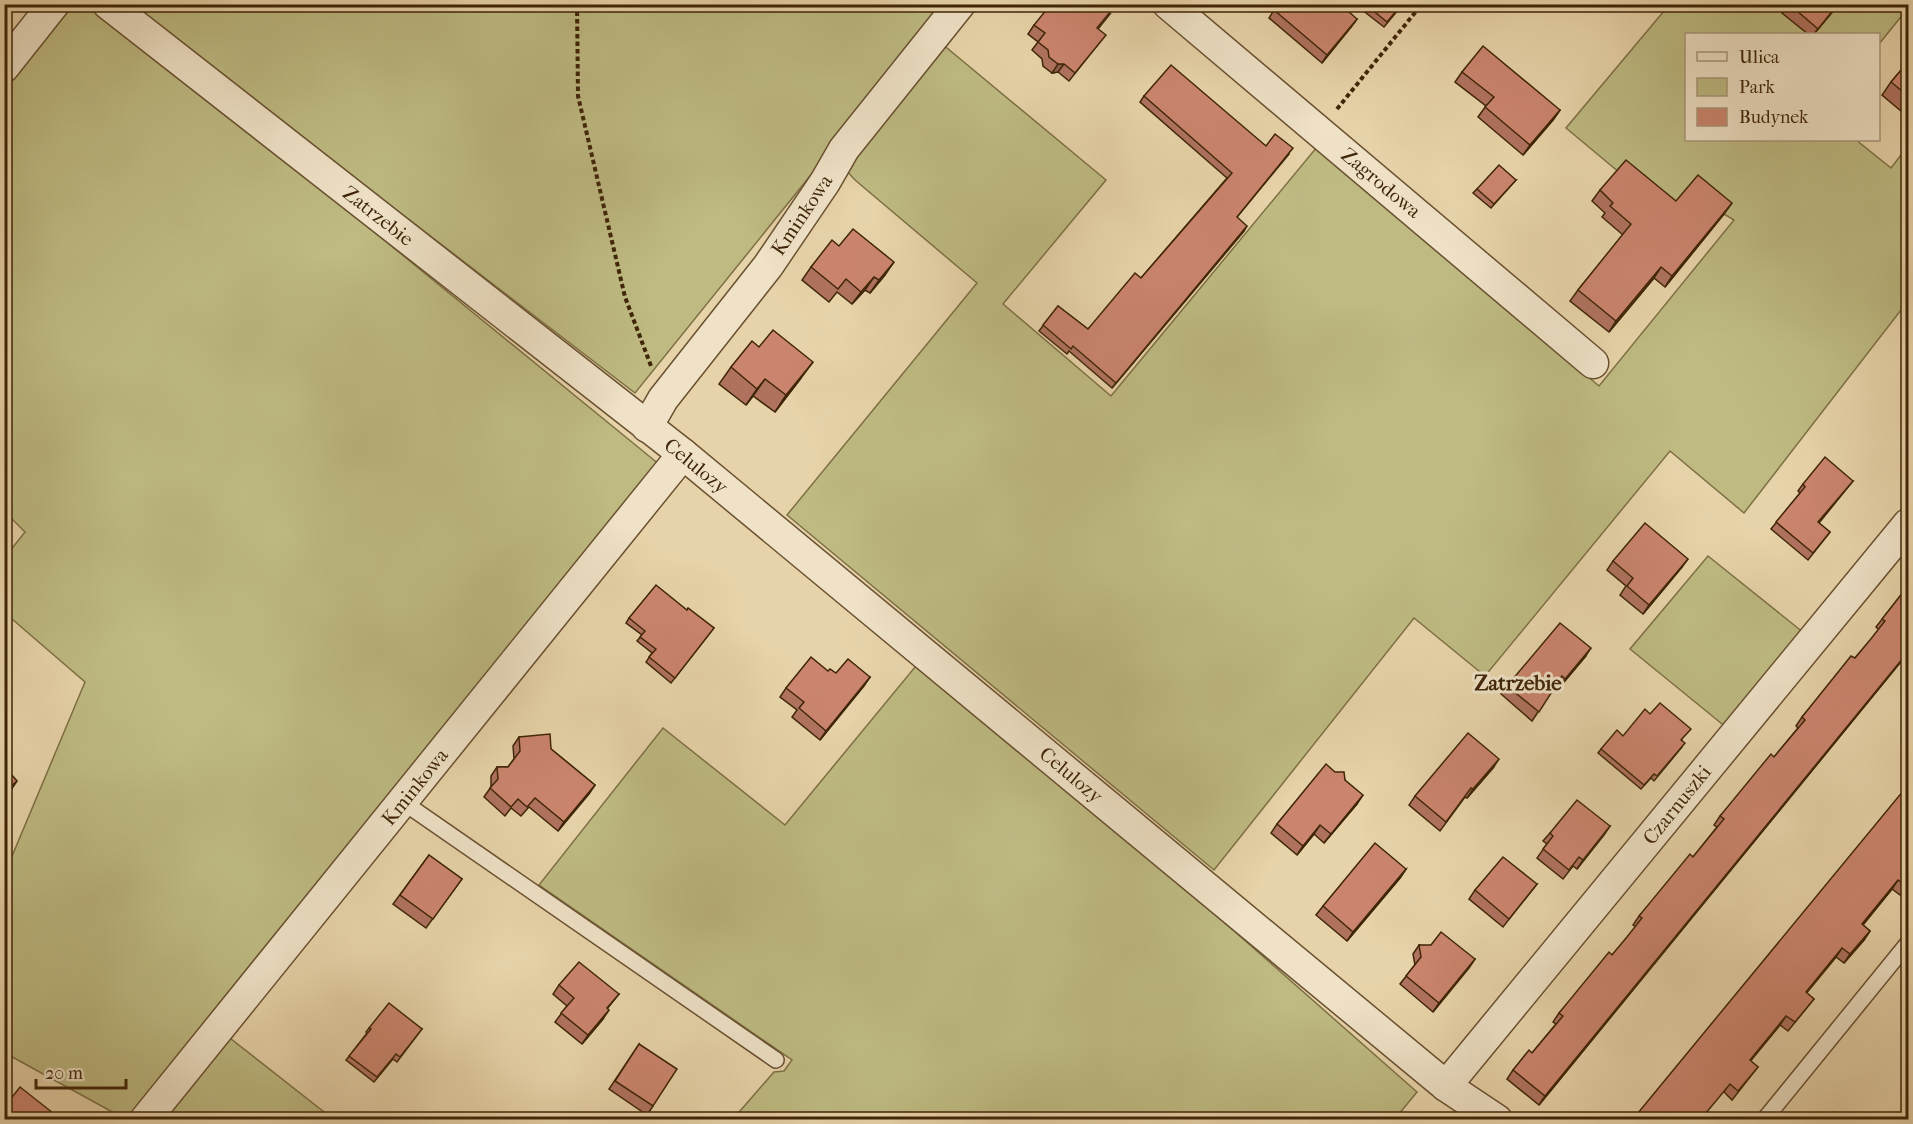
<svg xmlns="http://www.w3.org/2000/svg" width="1913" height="1124" font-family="'IM FELL French Canon',serif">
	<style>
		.green { fill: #beba82; stroke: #7e7044; stroke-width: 1.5 }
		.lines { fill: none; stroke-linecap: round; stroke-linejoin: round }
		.lane-casing { stroke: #695030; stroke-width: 18 }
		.street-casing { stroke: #695030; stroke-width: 33 }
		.path { stroke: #3f2507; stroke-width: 4; stroke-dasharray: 4.5 3; stroke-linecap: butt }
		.lane { stroke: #efe2c7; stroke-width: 15 }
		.street { stroke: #efe2c7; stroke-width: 30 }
		.wall { fill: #af725f; stroke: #3f2507; stroke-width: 1.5 }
		.shaded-wall { fill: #8e5d4d; stroke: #3f2507; stroke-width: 1.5 }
		.building { fill: #cb856e; stroke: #3f2507; stroke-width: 1.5 }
		.labels { text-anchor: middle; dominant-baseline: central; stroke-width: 6; stroke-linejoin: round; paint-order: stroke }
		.street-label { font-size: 20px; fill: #3f2507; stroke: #efe2c7 }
		.neighbourhood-label { font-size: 21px; font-weight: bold; fill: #3f2507; stroke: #efe2c7 }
	</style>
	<rect width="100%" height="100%" fill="#e7d3a9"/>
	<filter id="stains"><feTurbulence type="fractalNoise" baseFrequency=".00333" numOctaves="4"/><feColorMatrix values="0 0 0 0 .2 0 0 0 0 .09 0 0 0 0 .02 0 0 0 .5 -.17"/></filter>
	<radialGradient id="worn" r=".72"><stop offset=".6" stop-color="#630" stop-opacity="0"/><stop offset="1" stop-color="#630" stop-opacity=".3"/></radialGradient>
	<g class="green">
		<polygon points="96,5 660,465 133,1119 125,1119 5,1053 5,873 85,682 5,613 5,557 25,532 4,511 5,83 63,10"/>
		<polygon points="129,5 948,5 635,393"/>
		<polygon points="1669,5 1908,5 1908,8 1879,44 1878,34 1686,34 1686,140 1856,140 1891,168 1908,146 1908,301 1744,513 1670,451 1485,676 1414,618 1214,870 787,515 977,283 855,180 843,167 941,43 1106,180 1003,304 1111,396 1317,147 1599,386 1734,220 1724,214 1668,213 1566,128"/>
		<polygon points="1708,556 1804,633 1727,728 1630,649"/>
		<polygon points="920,661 1191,893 1417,1092 1394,1120 733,1119 774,1072 784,1071 792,1060 539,885 663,728 785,825"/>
		<polygon points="226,1035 333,1119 159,1120"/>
	</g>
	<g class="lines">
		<defs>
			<g id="lane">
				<polyline points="403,802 776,1060"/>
				<polyline points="1764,1120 1908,943"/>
			</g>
			<g id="street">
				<polyline points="108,4 683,454 1446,1086 1497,1120"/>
				<polyline points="1168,4 1593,363"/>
				<polyline points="4,67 54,4"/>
				<polyline points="647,427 663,399 768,266 825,182 844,149 960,4"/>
				<polyline points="1446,1086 1908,524"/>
				<polyline points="145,1120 683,454"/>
			</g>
		</defs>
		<use href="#lane" class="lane-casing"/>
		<use href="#street" class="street-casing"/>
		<g class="path">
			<polyline points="577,4 578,96 625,297 651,366"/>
			<polyline points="1337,109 1422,4"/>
		</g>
		<use href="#lane" class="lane"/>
		<use href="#street" class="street"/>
	</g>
	<g class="wall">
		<polygon points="1364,4 1403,4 1384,27 1361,9"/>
		<polygon points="1788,4 1838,4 1814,34 1808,34 1782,13"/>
		<polygon points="1274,10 1357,19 1322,63 1269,18"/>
		<polygon points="1110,14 1098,29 1099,43 1069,81 1058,72 1052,73 1043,66 1042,59 1032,50 1038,42 1028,34 1034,25"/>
		<polygon points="1908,62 1908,117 1882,95 1891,82"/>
		<polygon points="1462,72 1560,110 1553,120 1523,155 1478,117 1486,106 1455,82"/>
		<polygon points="1144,96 1266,146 1289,154 1237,217 1244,231 1112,388 1069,351 1067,354 1039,331 1058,306 1088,329 1141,278 1227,178 1140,102"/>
		<polygon points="1516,180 1491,208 1473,193 1477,189"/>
		<polygon points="1600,190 1676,201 1724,214 1665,287 1654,278 1609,332 1570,301 1578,290 1623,235 1602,217 1605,213 1592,201"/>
		<polygon points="839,246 885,275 870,293 865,290 852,304 837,292 829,302 802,280 811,267"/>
		<polygon points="731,367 801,378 775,412 753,396 746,405 719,384"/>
		<polygon points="1853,481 1819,523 1830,532 1808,560 1771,529 1800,493 1798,491 1803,484"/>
		<polygon points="1613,561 1682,567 1643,614 1620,595 1626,586 1607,570"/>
		<polygon points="1900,596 1908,653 1539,1105 1507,1079 1513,1070 1532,1053 1556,1024 1553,1022 1559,1013 1612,955 1636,927 1633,925 1639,916 1693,857 1717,827 1714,825 1720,816 1774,757 1798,728 1796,726 1802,717 1855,658 1879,630 1876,627"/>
		<polygon points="687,610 714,628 671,683 646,662 652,653 637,641 642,635 626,623 629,618"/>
		<polygon points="1585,657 1559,688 1556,685 1532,721 1501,694 1507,686"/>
		<polygon points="828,671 836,673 870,677 820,740 792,717 797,710 780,697 786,688"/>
		<polygon points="1623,736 1682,740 1682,747 1654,781 1651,778 1641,789 1598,753 1601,749"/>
		<polygon points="519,737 551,749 595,785 558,831 529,807 521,816 511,808 505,816 484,797 491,787 491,776 497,767 508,767 514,759 513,746"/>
		<polygon points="1493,768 1467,798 1465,797 1440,831 1409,805 1415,796"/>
		<polygon points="1345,780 1357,804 1324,843 1314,834 1297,855 1271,833 1277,824"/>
		<polygon points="1908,785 1908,885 1900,895 1892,889 1863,925 1870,931 1864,940 1844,963 1836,957 1806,993 1814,999 1788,1031 1780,1025 1750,1061 1758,1067 1732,1100 1724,1092"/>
		<polygon points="1610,826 1577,869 1573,866 1563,879 1537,858 1547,844 1543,841 1550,833"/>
		<polygon points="429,855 462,879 426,928 393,904"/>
		<polygon points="1406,869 1400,878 1347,941 1316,915 1323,906"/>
		<polygon points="1537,884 1503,927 1469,899 1475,890"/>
		<polygon points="1419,945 1475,959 1433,1012 1400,984 1415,965 1413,954"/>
		<polygon points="559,985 619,994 607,1009 603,1019 582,1044 555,1022 567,1006 553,994"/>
		<polygon points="369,1028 422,1029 397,1062 393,1059 374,1082 346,1060 367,1033 366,1032"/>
		<polygon points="639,1044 653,1106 647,1115 609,1089"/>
	</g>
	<g class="shaded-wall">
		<polygon points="1838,4 1835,9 1814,34"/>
		<polygon points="1357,19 1352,26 1322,63 1327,55"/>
		<polygon points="1058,64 1064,64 1058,72 1052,73"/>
		<polygon points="1560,110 1553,120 1523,155 1530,145"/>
		<polygon points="1732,203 1724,214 1665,287 1672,276"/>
		<polygon points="1247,226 1244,231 1112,388 1116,383"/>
		<polygon points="894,262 885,275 870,293 879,280"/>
		<polygon points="1661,267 1654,278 1609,332 1616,321"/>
		<polygon points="874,277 865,290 852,304 861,292"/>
		<polygon points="813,362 801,378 775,412 786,395"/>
		<polygon points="765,379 753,396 746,405 757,389"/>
		<polygon points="1688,559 1682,567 1643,614 1649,605"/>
		<polygon points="1591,648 1585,657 1559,688 1565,679"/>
		<polygon points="1908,652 1908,653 1539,1105 1545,1096"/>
		<polygon points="870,677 864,686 820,740 826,731"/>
		<polygon points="1499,759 1493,768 1467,798 1473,789"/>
		<polygon points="17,781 11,790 4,795 4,792"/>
		<polygon points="595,785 589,794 558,831 564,822"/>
		<polygon points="1363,795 1357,804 1324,843 1331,834"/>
		<polygon points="1320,825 1314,834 1297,855 1303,846"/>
		<polygon points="1610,826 1604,835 1577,869 1583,860"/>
		<polygon points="1406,869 1400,878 1347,941 1353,932"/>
		<polygon points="1898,880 1892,889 1856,933 1862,924"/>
		<polygon points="1870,931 1864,940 1844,963 1850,954"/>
		<polygon points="1842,948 1836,957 1800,1001 1806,992"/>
		<polygon points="1475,959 1469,968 1433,1012 1439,1003"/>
		<polygon points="609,1010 603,1019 582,1044 588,1035"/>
		<polygon points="1786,1016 1780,1025 1744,1069 1750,1060"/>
	</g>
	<g class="building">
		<polygon points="1051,4 1116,5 1097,28 1106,35 1075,73 1064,64 1058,64 1049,57 1048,50 1038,42 1045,33 1034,25"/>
		<polygon points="1279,4 1340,4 1357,19 1327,55 1274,10"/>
		<polygon points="1365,4 1402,4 1387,22"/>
		<polygon points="1789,4 1838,4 1818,29"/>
		<polygon points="1483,46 1560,110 1530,145 1485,107 1494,97 1462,72"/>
		<polygon points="1908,62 1908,96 1891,82"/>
		<polygon points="1171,65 1266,146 1275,134 1293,148 1237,217 1247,226 1116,383 1073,346 1071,349 1043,325 1058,306 1088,329 1135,273 1141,278 1232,173 1144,96"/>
		<polygon points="1626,160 1676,201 1698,175 1732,203 1672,276 1661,267 1616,321 1578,290 1631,224 1610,206 1613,203 1600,190"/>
		<polygon points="1499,165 1516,180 1494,204 1477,189"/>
		<polygon points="853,229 894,262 879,280 874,277 861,292 846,279 838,289 811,267 832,240 839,246"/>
		<polygon points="773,330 813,362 786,395 765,379 757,389 731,367 752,341 759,347"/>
		<polygon points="1825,457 1853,481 1818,522 1830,532 1813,553 1776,522 1805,487 1803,484"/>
		<polygon points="1645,523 1688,559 1649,605 1627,586 1633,578 1613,561"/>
		<polygon points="656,585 687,610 688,608 714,628 675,678 649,657 656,649 640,637 645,631 629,618"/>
		<polygon points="1908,586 1908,652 1545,1096 1513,1070 1529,1050 1532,1053 1547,1035 1563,1016 1559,1013 1609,952 1612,955 1627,937 1642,918 1639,916 1690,854 1693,857 1724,819 1720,816 1771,754 1774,757 1789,739 1805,720 1802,717 1851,656 1855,658 1870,640 1885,621 1882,619"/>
		<polygon points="1560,623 1591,648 1565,679 1562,676 1539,712 1507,686"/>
		<polygon points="811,657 828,671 830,669 836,673 848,659 870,677 826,731 799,708 804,702 786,688"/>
		<polygon points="1660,703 1691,729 1681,740 1685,743 1657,776 1654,774 1644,785 1601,749 1617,730 1623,736 1645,709 1650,714"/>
		<polygon points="1468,733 1499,759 1473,789 1471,788 1446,822 1415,796"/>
		<polygon points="550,734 551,749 595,785 564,822 535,798 527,807 518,799 511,807 490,788 498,779 497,767 508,767 520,751 519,737"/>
		<polygon points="1326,764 1335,772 1344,772 1345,780 1363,795 1331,834 1320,825 1303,846 1277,824"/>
		<polygon points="4,766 17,781 4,792"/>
		<polygon points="1908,785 1908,884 1907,886 1898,880 1862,924 1870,931 1850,954 1842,948 1806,992 1814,999 1795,1022 1786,1016 1750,1060 1758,1067 1738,1091 1730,1084 1701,1119 1633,1119"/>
		<polygon points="1577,800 1610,826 1583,860 1579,857 1569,870 1543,849 1553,836 1550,833"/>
		<polygon points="1375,843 1406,869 1353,932 1323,906"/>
		<polygon points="429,855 462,879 433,919 400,895"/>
		<polygon points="1503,857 1537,884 1509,919 1475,890"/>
		<polygon points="1441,932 1475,959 1439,1003 1406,976 1421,957 1419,945 1431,945"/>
		<polygon points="579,962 619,994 607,1008 609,1010 588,1035 561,1013 574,998 559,985"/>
		<polygon points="389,1003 422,1029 400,1057 396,1054 377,1077 349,1056 371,1029 369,1028"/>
		<polygon points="639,1044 677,1069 653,1106 615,1081"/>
		<polygon points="20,1087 53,1113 48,1119 4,1119 4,1098 9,1101"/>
		<polygon points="1834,1112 1844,1119 1828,1119"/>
	</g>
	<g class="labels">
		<g class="street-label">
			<text transform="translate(1381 183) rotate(40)">Zagrodowa</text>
			<text transform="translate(802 215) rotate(-56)">Kminkowa</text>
			<text transform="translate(378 216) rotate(38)">Zatrzebie</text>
			<text transform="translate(696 466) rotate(39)">Celulozy</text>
			<text transform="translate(1071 775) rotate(40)">Celulozy</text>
			<text transform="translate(415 787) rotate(-51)">Kminkowa</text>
			<text transform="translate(1677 805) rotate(-51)">Czarnuszki</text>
		</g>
		<g class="neighbourhood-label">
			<text x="1518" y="683">Zatrzebie</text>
		</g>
	</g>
	<rect width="1913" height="1124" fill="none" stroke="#e7d3a9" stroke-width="24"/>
	<rect x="6" y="6" width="1901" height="1112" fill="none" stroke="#3f2507" stroke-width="3"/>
	<rect x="12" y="12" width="1889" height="1100" fill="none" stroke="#3f2507" stroke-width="1.5"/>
	<rect x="1685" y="33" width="195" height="108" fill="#efe2c7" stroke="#a9967a" stroke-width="1.5"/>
	<rect x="1697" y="52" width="30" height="9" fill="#efe2c7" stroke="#a9967a" stroke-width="1.5"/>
	<text x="1739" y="63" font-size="18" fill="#3f2507">Ulica</text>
	<rect x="1697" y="78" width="30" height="18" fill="#beba82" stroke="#a9967a" stroke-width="1.5"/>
	<text x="1739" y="93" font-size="18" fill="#3f2507">Park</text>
	<rect x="1697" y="108" width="30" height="18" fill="#cb856e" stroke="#a9967a" stroke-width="1.5"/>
	<text x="1739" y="123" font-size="18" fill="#3f2507">Budynek</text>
	<path d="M36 1079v9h90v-9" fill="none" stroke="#3f2507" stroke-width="3"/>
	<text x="45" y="1079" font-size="18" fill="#3f2507" stroke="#efe2c7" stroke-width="4.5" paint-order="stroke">20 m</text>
	<rect width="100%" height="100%" filter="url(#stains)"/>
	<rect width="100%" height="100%" fill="url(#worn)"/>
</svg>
